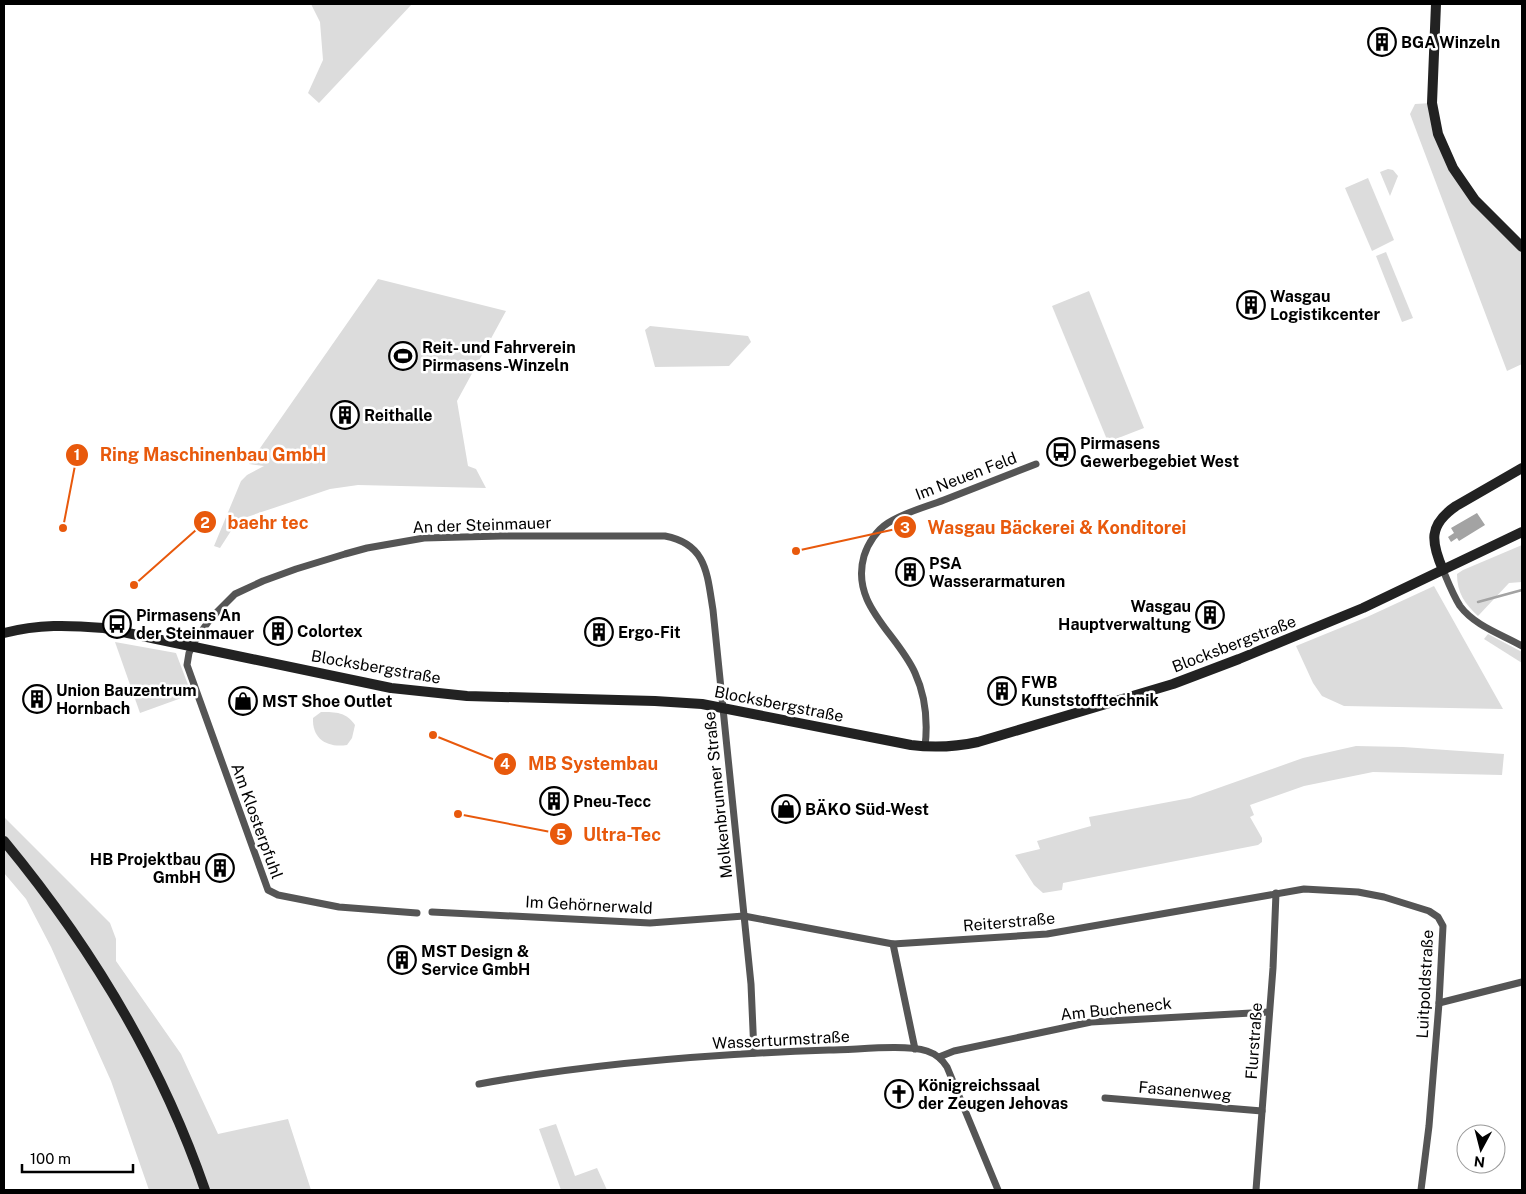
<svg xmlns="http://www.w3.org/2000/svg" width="1526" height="1194" font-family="'Public Sans',sans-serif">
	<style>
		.green { fill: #dcdcdc }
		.water { fill: #a3a3a3 }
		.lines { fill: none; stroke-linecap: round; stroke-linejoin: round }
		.stream { stroke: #a3a3a3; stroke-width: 2.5 }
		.street { stroke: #555; stroke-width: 7 }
		.secondary { stroke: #222; stroke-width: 10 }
		.labels { text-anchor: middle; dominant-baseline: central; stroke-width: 5; stroke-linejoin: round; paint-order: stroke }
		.poi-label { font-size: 16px; font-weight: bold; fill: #000; stroke: #fff; text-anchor: start }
		.street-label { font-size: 16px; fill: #000; stroke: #fff }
		.leader { fill: none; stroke: #e8590c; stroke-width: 2 }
		.callout-dot { fill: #e8590c; stroke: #fff; stroke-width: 2 }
		.mark-label { font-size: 15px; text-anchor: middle; font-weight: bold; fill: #fff }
		.callout-label { font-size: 18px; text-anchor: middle; font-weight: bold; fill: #e8590c; stroke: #fff; stroke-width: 5; stroke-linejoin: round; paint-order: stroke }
	</style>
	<rect width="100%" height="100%" fill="#fff"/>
	<g class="green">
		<polygon points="311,4 412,4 319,103 308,93 323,60 320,22"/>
		<polygon points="1432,103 1453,168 1522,247 1522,364 1507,371 1410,114 1415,104"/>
		<polygon points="1388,169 1393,170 1398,176 1390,196 1380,172"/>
		<polygon points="1368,178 1394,240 1372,251 1345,188"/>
		<polygon points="1386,252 1413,318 1402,322 1376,256"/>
		<polygon points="378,279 506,311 457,401 468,466 476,469 486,488 358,485 330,489 238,520 220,548 214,546 241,481 247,475 264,466 249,464"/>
		<polygon points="1089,291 1144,428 1108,442 1052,306"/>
		<polygon points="650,326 748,336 751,342 729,366 655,367 645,330"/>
		<path d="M1522,545V582L1509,583L1478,616C1465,604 1457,593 1457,574L1463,570Z"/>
		<polygon points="1434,586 1503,709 1344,706 1322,696 1313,683 1296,646 1367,617"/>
		<polygon points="1488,634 1522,652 1522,663 1484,639"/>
		<polygon points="115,642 176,653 190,690 187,696 140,713"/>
		<path d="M321,712C336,712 346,712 355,725L352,738L347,745C327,748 312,739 313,718Z"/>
		<polygon points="1356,746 1403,747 1504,754 1502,775 1373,772 1304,786 1250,805 1254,815 1250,817 1262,838 1262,842 1258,845 1063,883 1062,890 1043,893 1034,885 1015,855 1040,849 1037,841 1091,826 1089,817 1190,798 1303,758"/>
		<polygon points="4,817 110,923 116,939 116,961 181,1054 218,1134 288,1119 311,1190 149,1190 111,1081 51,947 26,899 4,873"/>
		<polygon points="556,1124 575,1176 597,1168 607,1190 561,1190 539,1129"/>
	</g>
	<polygon class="water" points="1477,513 1485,525 1459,541 1457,538 1451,542 1448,537 1454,533 1451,528"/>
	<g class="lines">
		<polyline class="stream" points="1478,602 1522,590"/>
		<g class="street">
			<path d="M1443,570C1448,582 1453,595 1460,606C1475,626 1501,634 1522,646"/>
			<path d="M925,747C928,721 926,697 915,673C897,633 850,605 864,556C868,543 877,530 888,523C905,512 926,507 944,500C975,488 1006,476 1036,464"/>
			<polyline points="432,912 650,923 744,916 893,944 1047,934 1304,889 1358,892 1384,897 1429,911 1438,917 1443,926 1439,1003 1429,1126 1421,1190"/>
			<path d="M417,913L339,907L278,895L268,890L187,665L189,653L196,639L211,618L235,594L263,581L296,569L345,554L367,548L424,538L501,536H665C707,544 707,574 713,610L751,984L754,1053"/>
			<polyline points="893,944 915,1049"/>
			<polyline points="1439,1003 1522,982"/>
			<polyline points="939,1057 954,1051 1091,1022 1269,1012"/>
			<path d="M479,1084C594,1063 712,1054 829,1050C856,1050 903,1044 927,1051C936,1054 942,1059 947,1067L998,1190"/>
			<polyline points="1105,1098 1262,1111"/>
			<polyline points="1256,1190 1273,968 1276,893"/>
		</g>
		<g class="secondary">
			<polyline points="1436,4 1432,103 1438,134 1453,168 1475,200 1522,247"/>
			<path d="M1443,570C1431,542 1428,525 1456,506L1522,468"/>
			<path d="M4,633C39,624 68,625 104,628L391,688L467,696L655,701L702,704L911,745C934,748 955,747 978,742L1173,684L1239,659L1363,608L1522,532"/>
			<path d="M4,841C90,945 161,1062 205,1190"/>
		</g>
	</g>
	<defs>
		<symbol id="building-ring" viewBox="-11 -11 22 22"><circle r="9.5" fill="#fff" stroke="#000" stroke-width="1.5"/><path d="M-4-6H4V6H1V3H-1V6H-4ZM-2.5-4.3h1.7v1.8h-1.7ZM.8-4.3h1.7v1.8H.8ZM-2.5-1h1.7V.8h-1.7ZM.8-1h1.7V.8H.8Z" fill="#000"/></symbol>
		<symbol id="stadium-ring" viewBox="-11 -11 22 22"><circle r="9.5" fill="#fff" stroke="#000" stroke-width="1.5"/><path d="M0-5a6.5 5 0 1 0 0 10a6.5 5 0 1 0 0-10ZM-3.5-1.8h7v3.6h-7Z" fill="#000"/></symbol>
		<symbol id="bus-ring" viewBox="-11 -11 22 22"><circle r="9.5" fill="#fff" stroke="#000" stroke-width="1.5"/><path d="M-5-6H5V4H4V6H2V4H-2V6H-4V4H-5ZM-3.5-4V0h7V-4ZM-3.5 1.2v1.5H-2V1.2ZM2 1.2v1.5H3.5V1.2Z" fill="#000"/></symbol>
		<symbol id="shop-ring" viewBox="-11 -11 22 22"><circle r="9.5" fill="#fff" stroke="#000" stroke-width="1.5"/><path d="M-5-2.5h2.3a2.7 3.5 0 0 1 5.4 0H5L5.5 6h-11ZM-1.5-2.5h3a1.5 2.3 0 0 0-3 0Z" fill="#000"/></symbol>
		<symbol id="church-ring" viewBox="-11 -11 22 22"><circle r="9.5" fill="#fff" stroke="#000" stroke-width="1.5"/><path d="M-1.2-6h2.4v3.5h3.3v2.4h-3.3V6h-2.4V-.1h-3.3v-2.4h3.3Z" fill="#000"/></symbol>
	</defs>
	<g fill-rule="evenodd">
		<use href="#building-ring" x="1366" y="26" width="32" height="32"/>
		<use href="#building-ring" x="1235" y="289" width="32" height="32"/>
		<use href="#stadium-ring" x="387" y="340" width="32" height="32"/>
		<use href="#building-ring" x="329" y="399" width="32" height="32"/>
		<use href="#bus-ring" x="1045" y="436" width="32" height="32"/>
		<use href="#building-ring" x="894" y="556" width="32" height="32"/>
		<use href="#building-ring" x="1194" y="599" width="32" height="32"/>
		<use href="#bus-ring" x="101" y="608" width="32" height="32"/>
		<use href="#building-ring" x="262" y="615" width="32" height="32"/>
		<use href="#building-ring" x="583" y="616" width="32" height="32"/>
		<use href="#building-ring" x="986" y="675" width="32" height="32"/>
		<use href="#building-ring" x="21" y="683" width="32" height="32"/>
		<use href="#shop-ring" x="227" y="685" width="32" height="32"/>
		<use href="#building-ring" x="538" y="785" width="32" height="32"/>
		<use href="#shop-ring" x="770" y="793" width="32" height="32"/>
		<use href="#building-ring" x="204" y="852" width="32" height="32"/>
		<use href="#building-ring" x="386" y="944" width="32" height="32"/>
		<use href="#church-ring" x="883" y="1078" width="32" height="32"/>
	</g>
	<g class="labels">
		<g class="poi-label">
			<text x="1401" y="42">BGA Winzeln</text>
			<text x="1270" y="296">Wasgau<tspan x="1270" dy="18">Logistikcenter</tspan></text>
			<text x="422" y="347">Reit- und Fahrverein<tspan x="422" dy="18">Pirmasens-Winzeln</tspan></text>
			<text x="364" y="415">Reithalle</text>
			<text x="1080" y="443">Pirmasens<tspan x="1080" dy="18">Gewerbegebiet West</tspan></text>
			<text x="929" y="563">PSA<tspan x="929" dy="18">Wasserarmaturen</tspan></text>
			<text x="1191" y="606" text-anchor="end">Wasgau<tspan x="1191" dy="18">Hauptverwaltung</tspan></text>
			<text x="136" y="615">Pirmasens An<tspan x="136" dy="18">der Steinmauer</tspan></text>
			<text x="297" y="631">Colortex</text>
			<text x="618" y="632">Ergo-Fit</text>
			<text x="1021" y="682">FWB<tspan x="1021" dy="18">Kunststofftechnik</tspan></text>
			<text x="56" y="690">Union Bauzentrum<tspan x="56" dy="18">Hornbach</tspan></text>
			<text x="262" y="701">MST Shoe Outlet</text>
			<text x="573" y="801">Pneu-Tecc</text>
			<text x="805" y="809">BÄKO Süd-West</text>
			<text x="201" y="859" text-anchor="end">HB Projektbau<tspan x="201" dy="18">GmbH</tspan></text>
			<text x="421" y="951">MST Design &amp;<tspan x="421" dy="18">Service GmbH</tspan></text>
			<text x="918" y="1085">Königreichssaal<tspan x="918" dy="18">der Zeugen Jehovas</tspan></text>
		</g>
		<g class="street-label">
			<text transform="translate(966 476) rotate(-21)">Im Neuen Feld</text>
			<text transform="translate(482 525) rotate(-2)">An der Steinmauer</text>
			<text transform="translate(1234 644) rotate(-21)">Blocksbergstraße</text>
			<text transform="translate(376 667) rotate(10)">Blocksbergstraße</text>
			<text transform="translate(779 704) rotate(11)">Blocksbergstraße</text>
			<text transform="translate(718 795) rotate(-96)">Molkenbrunner Straße</text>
			<text transform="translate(257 821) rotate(70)">Am Klosterpfuhl</text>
			<text transform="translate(589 905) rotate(3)">Im Gehörnerwald</text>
			<text transform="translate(1009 922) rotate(-5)">Reiterstraße</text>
			<text transform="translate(1425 984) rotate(-87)">Luitpoldstraße</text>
			<text transform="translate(1116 1009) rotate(-6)">Am Bucheneck</text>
			<text transform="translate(781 1040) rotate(-3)">Wasserturmstraße</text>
			<text transform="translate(1254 1041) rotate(-86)">Flurstraße</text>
			<text transform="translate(1185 1091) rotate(5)">Fasanenweg</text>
		</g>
	</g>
	<path class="leader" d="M63 528L77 455M134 585L205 522M796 551L905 527M433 735L505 764M458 814L561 834"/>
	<g class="callout-dot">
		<circle cx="63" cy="528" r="5"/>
		<circle cx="134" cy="585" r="5"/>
		<circle cx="796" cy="551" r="5"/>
		<circle cx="433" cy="735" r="5"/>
		<circle cx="458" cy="814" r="5"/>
		<circle cx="77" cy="455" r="12"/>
		<circle cx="205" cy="522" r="12"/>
		<circle cx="905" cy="527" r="12"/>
		<circle cx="505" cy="764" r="12"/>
		<circle cx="561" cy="834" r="12"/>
	</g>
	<g class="mark-label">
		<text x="77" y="460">1</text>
		<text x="205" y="528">2</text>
		<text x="905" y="533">3</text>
		<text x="505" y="769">4</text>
		<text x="561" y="840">5</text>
	</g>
	<g class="callout-label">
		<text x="213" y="461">Ring Maschinenbau GmbH</text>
		<text x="268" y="529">baehr tec</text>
		<text x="1057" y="534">Wasgau Bäckerei &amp; Konditorei</text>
		<text x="593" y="770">MB Systembau</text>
		<text x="622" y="841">Ultra-Tec</text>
	</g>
	<rect width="1526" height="1194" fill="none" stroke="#000000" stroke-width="10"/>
	<g transform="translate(1481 1149) rotate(187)"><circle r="24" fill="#ffffff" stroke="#999999"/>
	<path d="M0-4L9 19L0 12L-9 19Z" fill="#000000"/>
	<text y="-8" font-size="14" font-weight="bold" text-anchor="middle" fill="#000000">N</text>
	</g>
	<path d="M22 1164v8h111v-8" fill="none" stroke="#000000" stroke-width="2.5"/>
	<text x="30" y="1164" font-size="15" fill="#000000" stroke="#ffffff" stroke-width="4" paint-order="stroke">100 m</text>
</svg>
